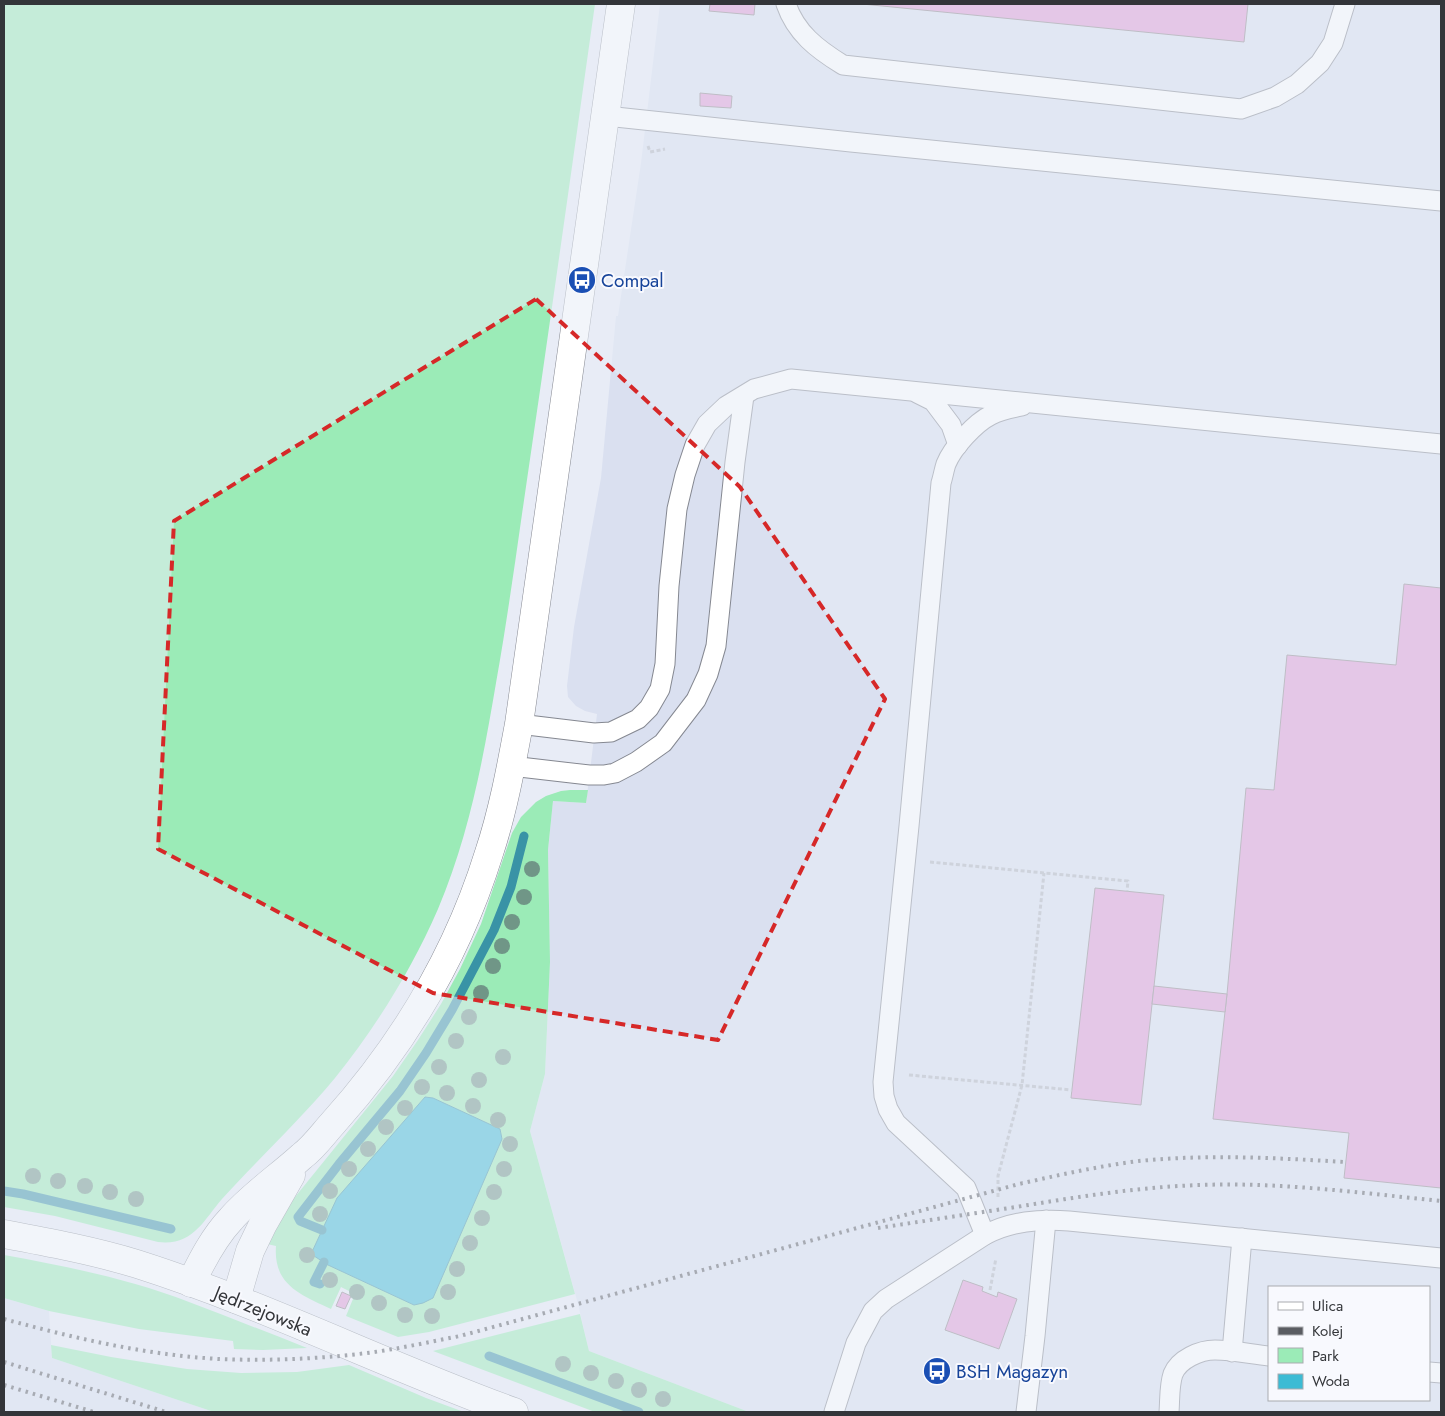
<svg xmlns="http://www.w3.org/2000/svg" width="1445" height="1416" font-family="Jost,sans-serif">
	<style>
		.built { fill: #dae0f0; fill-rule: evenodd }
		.green { fill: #9bebb7; fill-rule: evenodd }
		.water { fill: #3cbbd4; stroke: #3993a6 }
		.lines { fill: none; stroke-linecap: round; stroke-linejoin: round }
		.stream { stroke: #3993a6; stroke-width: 9 }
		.building { fill: #e09ad6; stroke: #8d848b }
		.lane-casing { stroke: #858891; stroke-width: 21 }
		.street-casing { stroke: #858891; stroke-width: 29 }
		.secondary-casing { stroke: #858891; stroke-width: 29 }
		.path { stroke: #b0b3bc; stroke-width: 3; stroke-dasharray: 4 2.5; stroke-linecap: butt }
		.lane { stroke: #fff; stroke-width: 19 }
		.street { stroke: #fff; stroke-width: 28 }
		.secondary { stroke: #fff; stroke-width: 28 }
		.rail { stroke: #5a5c62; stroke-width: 4; stroke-dasharray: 2.5 5; stroke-linecap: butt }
		.tree { fill: #709687 }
		.marked { fill: none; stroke: #d62828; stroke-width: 4; stroke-dasharray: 10 6; stroke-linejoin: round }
		.labels { text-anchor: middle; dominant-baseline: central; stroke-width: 4; stroke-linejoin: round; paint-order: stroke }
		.transit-label { font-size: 19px; fill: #164399; stroke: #f8f9fe; text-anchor: start }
		.street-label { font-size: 19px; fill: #333539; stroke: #f8f9fe }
	</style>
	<rect width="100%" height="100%" fill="#e8ecf6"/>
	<g class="built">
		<path d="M660,4H1441V1412H749L589,1351L578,1304L530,1131L545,1074L550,962L548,850L553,801L586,803L597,714L585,711L576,706L568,697L567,686L574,627L601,478L616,316H618L641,163ZM1269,1287H1429V1400H1269Z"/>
		<polygon points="4,1298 49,1311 52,1358 214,1412 4,1412"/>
	</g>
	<g class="green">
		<path d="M4,4H595C571,174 547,344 522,514C514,570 506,627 496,683C483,760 469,836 438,909C412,969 376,1027 335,1078C310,1108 282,1136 255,1164C244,1175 233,1187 222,1199C203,1221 193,1246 158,1242L55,1216L4,1207Z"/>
		<path d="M570,790H588L586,803L553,801L548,850L550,962L545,1074L530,1131L575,1294L429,1332L398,1337L346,1316L355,1294L341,1287L331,1309C301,1295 273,1285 276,1246L267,1244L278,1218L393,1076L418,1040L441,1004L460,969L481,924L512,833L521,817L536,802L546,796L561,791ZM425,1097L433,1098L500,1129L502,1139L433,1297L414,1305L328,1265L311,1254L321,1233Z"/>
		<path d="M4,1255C65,1266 130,1279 189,1302C228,1317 267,1332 307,1348L263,1350L234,1349L233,1341L139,1329L49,1311L4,1298Z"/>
		<polygon points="580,1314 589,1351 749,1412 595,1412 433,1351"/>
		<polygon points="51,1345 111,1357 187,1369 241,1373 297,1372 349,1365 426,1398 464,1412 214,1412 52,1358"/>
	</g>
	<polygon class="water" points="425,1097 433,1098 500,1129 502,1139 433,1298 423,1303 414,1305 328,1265 311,1254 337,1198"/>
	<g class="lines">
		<g class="stream">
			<polyline points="4,1191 23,1194 171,1229"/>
			<polyline points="322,1230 300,1221 298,1217 339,1164 400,1091 426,1053 452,1010 494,930 511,887 524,836"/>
			<polyline points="320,1284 314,1282 324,1262"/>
			<polyline points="489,1356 639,1412"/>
		</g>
	</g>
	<g class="building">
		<polygon points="710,4 755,4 754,15 709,11"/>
		<polygon points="862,4 1248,4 1244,42"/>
		<polygon points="700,93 732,96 731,108 700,106"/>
		<polygon points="1404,584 1441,588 1441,1188 1344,1178 1349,1133 1213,1119 1227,994 1246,788 1274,790 1287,655 1396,665"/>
		<polygon points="1095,888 1164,895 1141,1105 1071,1098"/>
		<polygon points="1154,986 1227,994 1225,1012 1152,1004"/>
		<polygon points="963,1280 983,1287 982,1291 997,1297 998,1292 1017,1299 999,1349 945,1330"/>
		<polygon points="342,1292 351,1296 345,1309 336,1306"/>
	</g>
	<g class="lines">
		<defs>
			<g id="lane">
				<path d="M786,4C796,33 817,49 843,65L1241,109L1275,97L1297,84L1320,63L1333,43L1345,4"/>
				<polyline points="606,116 851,142 1441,201"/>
				<polyline points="917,393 933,401 951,425 958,445"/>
				<polyline points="519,724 594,733 611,732 638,719 649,708 660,689 665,664 669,586 677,509 685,475 695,445 707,424 726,406 754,389 791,379 1441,444"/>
				<polyline points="511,766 589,775 604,775 615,773 636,762 663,743 696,700 708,674 716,646 735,462 744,396"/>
				<path d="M985,1235L966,1188L896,1123L888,1109L884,1096L883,1082L909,826L941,483C943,477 944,470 946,464C953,447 975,423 991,415C1001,410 1011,408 1022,406"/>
				<polyline points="1232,1352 1242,1238"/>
				<polyline points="1429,1372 1441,1373"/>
				<path d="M834,1412L856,1343L873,1311L886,1299L985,1235C1011,1221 1039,1219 1069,1221L1441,1258"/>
				<polyline points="1026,1412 1035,1336 1046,1220"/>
				<path d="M1169,1412C1170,1400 1169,1386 1173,1374C1179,1359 1200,1350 1215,1350C1232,1350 1251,1354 1269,1356"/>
			</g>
			<g id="street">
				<path d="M191,1283C202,1260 214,1237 231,1219C252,1195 279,1177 302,1156C314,1147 323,1134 333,1123C403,1045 458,953 489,853C503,811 511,767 519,724L621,4"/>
				<polyline points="236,1299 250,1251 263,1224 291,1175"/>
			</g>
			<path id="secondary" d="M4,1234C47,1242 95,1251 137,1264C266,1305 387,1366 514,1412"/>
		</defs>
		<use href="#lane" class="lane-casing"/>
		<use href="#street" class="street-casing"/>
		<use href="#secondary" class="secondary-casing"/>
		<g class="path">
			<polyline points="648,146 650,152 665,149"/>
			<polyline points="930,862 1128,881 1127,891"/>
			<polyline points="909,1075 1072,1090"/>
			<polyline points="998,1197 998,1176 1022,1085 1044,873"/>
			<polyline points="990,1290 996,1258"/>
		</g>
		<use href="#lane" class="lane"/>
		<use href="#street" class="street"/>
		<use href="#secondary" class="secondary"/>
		<g class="rail">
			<path d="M878,1228C924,1221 970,1214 1016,1207C1077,1197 1138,1187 1200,1185C1281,1182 1361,1193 1441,1201"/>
			<path d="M4,1319C74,1338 146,1355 219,1359C268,1361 318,1359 367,1353C398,1349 429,1342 460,1336L1019,1184C1059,1175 1099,1166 1139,1161C1208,1154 1277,1158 1345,1162"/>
			<polyline points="4,1362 166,1412"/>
			<polyline points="4,1385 94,1412"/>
		</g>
	</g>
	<g class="tree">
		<circle cx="532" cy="869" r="8"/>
		<circle cx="524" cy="897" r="8"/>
		<circle cx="512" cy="922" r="8"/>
		<circle cx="502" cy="946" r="8"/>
		<circle cx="493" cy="966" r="8"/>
		<circle cx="481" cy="993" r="8"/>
		<circle cx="469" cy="1017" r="8"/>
		<circle cx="456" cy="1041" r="8"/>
		<circle cx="503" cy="1057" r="8"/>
		<circle cx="439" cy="1067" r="8"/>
		<circle cx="479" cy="1080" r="8"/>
		<circle cx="422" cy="1087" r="8"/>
		<circle cx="447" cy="1093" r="8"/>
		<circle cx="473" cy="1106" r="8"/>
		<circle cx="405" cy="1108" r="8"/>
		<circle cx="498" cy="1120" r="8"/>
		<circle cx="386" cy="1127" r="8"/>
		<circle cx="510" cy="1144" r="8"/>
		<circle cx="368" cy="1149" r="8"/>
		<circle cx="349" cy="1169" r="8"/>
		<circle cx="504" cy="1169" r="8"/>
		<circle cx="33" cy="1176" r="8"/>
		<circle cx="58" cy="1181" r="8"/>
		<circle cx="85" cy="1186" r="8"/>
		<circle cx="330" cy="1191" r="8"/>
		<circle cx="110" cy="1192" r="8"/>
		<circle cx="494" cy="1192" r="8"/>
		<circle cx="136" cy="1199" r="8"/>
		<circle cx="320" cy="1214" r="8"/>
		<circle cx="482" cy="1218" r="8"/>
		<circle cx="470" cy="1243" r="8"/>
		<circle cx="307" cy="1255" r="8"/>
		<circle cx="457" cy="1269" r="8"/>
		<circle cx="330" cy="1280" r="8"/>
		<circle cx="357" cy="1292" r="8"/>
		<circle cx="448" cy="1292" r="8"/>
		<circle cx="379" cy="1303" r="8"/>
		<circle cx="405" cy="1315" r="8"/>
		<circle cx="432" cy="1316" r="8"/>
		<circle cx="563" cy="1364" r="8"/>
		<circle cx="591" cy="1373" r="8"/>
		<circle cx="616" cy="1381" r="8"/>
		<circle cx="639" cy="1390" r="8"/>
		<circle cx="663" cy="1399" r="8"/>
	</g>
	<path d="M0 0H1445V1416H0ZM536,299L740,487L885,699L718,1040L433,993L158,849L174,521Z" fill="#e8ecf6" fill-opacity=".55" fill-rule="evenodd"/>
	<path class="marked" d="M536,299L740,487L885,699L718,1040L433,993L158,849L174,521Z"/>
	<defs>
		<symbol id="bus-disc" viewBox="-11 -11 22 22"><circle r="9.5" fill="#1a4fb4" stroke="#f8f9fe"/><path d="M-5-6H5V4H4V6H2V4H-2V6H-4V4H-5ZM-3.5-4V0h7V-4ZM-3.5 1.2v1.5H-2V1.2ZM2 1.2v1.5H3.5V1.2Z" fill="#fff"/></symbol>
	</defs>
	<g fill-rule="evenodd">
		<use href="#bus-disc" x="566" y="264" width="32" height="32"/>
		<use href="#bus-disc" x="921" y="1355" width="32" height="32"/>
	</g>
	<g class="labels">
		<g class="transit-label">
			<text x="601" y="280">Compal</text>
			<text x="956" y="1371">BSH Magazyn</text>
		</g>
		<g class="street-label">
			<text transform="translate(263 1311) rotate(22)">Jędrzejowska</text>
		</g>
	</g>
	<rect width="1445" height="1416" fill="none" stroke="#333539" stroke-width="10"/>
	<rect x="1268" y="1286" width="162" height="115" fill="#f8f9fe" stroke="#a9abaf"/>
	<rect x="1278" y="1302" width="25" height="8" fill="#ffffff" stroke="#a9abaf"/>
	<text x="1312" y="1311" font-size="15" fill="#333539">Ulica</text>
	<rect x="1278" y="1327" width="25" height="8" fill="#5a5c62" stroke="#a9abaf"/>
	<text x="1312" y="1336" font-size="15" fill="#333539">Kolej</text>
	<rect x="1278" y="1348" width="25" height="15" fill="#9bebb7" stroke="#a9abaf"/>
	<text x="1312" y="1361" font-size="15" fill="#333539">Park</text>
	<rect x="1278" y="1374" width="25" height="15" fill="#3cbbd4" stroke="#a9abaf"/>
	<text x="1312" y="1386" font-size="15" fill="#333539">Woda</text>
</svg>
